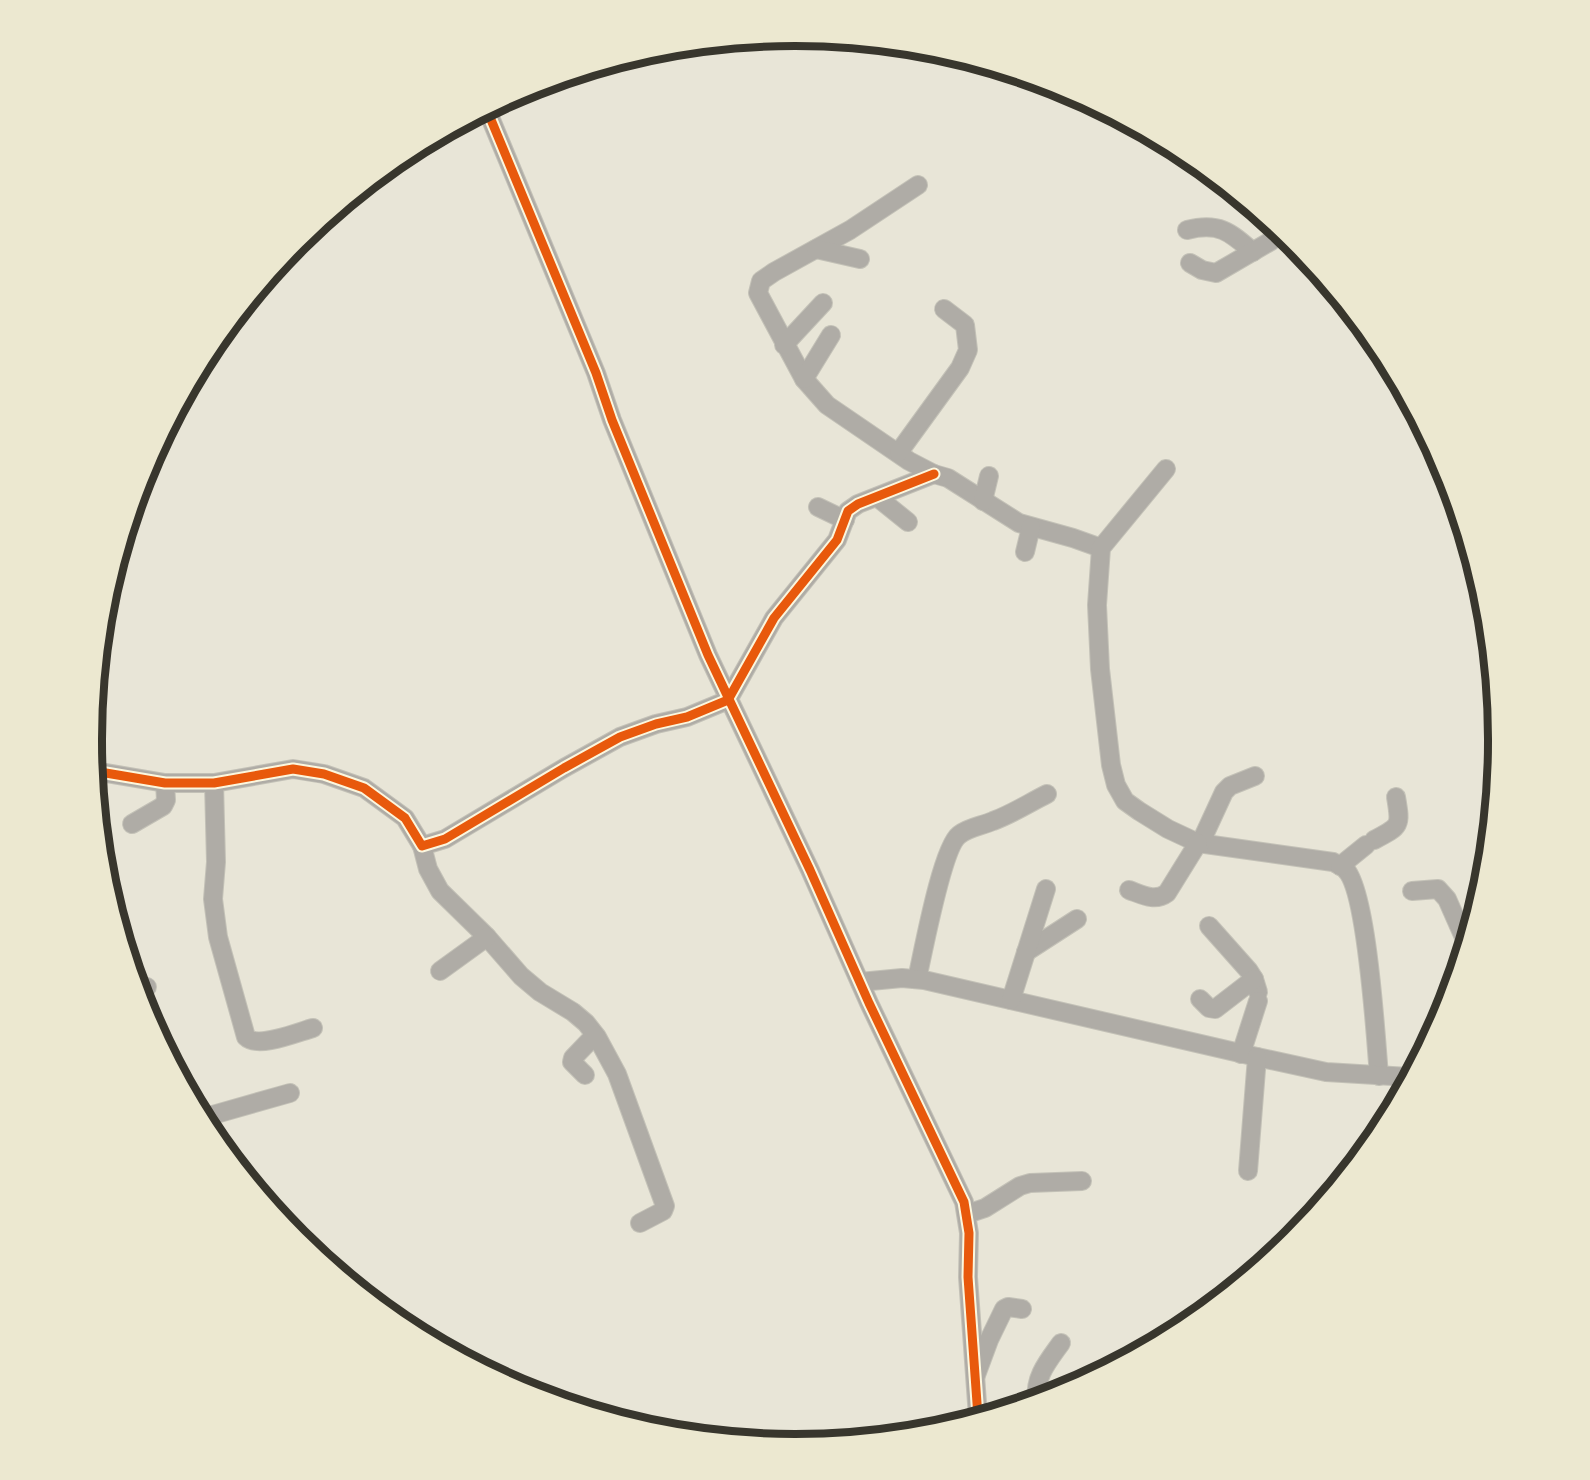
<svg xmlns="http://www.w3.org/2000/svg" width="1590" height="1480" font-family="'Exo 2',sans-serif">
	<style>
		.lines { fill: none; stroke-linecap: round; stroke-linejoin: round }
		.minor-casing { stroke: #c3c1b7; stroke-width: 20 }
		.minor { stroke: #afaca6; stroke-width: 18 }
		.cycleway-casing { stroke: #fcf7de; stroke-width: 13 }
		.cycleway { stroke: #e8590c; stroke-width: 9 }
		.rim { fill: none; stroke: #38362d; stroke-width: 8 }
	</style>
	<rect width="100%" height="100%" fill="#e8e5d7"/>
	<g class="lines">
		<defs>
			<g id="minor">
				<polyline points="487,110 596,373 612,420 708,655 810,870 869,1003 964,1202 969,1233 968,1277 978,1417"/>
				<polyline points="918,185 850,230 774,272 761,281 758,293 804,379 827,405 909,461 934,474 948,478 1019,523 1073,538 1101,548"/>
				<path d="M1187,230C1219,222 1230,232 1253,252"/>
				<polyline points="816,249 860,259"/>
				<polyline points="1190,263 1202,270 1216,273 1271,241 1281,233"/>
				<polyline points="784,345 823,303"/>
				<polyline points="804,379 831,335"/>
				<polyline points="899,452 960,368 968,350 965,325 944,309"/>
				<path d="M1166,469L1101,548L1097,605L1100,669L1111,765L1116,785L1125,801L1139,811L1168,829L1198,843L1333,862C1337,864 1342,866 1345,869C1367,889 1376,1040 1379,1076"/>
				<polyline points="877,497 908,522"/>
				<polyline points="983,501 989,476"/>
				<polyline points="818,507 845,520"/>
				<polyline points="1025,552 1031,527"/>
				<polyline points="94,771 165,783 214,783 293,769 324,774 364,788 405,818 422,846 445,839 564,768 620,737 656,724 687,717 728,700 774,618 837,540 848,511 858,504 934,474"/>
				<path d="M214,783L216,862L213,899L218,937L246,1037C258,1049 298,1032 313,1028"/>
				<polyline points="132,824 163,806 166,800 165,783"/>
				<path d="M1374,840C1401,826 1401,826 1396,797"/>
				<polyline points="1200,844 1224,792 1230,786 1255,776"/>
				<polyline points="422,846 428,869 440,891 487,937 521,976 540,992 573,1012 586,1023 597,1037 617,1074 665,1206 663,1211 640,1223"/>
				<polyline points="1340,866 1366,845"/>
				<path d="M1129,890C1143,895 1155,902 1167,893L1198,843"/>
				<polyline points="1412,891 1438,889 1447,899 1466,942"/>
				<polyline points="1209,926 1249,971 1254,979 1258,992"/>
				<polyline points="1026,952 1077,919"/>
				<polyline points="440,971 487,937"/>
				<path d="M917,979C923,953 942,848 959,835C969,827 982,826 993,821C1012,814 1029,803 1047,794"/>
				<polyline points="860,982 902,978 924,980 1257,1057 1326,1072 1409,1077"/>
				<polyline points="139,990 147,987"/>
				<polyline points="1200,999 1209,1008 1215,1009 1254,979"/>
				<polyline points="1011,1000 1046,889"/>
				<polyline points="1241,1054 1258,1001"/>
				<polyline points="585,1075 572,1062 573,1058 595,1035"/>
				<polyline points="202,1118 290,1093"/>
				<polyline points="1248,1171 1257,1057"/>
				<polyline points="967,1214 985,1208 1020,1186 1030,1183 1082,1181"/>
				<polyline points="976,1375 989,1340 1004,1309 1008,1307 1022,1309"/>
				<path d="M1037,1399C1034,1377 1049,1360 1061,1343"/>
			</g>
		</defs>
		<use href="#minor" class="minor-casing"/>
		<use href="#minor" class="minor"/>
		<defs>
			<g id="cycleway">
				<polyline points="487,110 596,373 612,420 708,655 810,870 869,1003 964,1202 969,1233 968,1277 978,1417"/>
				<polyline points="94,771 165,783 214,783 293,769 324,774 364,788 405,818 422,846 445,839 564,768 620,737 656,724 687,717 728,700 774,618 837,540 848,511 858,504 934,474"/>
			</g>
		</defs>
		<use href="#cycleway" class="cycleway-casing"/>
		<use href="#cycleway" class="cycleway"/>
	</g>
	<path d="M0 0H1590V1480H0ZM795 46H795A693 693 0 0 1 1488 739V741A693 693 0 0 1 795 1434H795A693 693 0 0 1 102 741V739A693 693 0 0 1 795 46Z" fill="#ece8d0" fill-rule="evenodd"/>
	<path class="rim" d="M795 46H795A693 693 0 0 1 1488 739V741A693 693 0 0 1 795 1434H795A693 693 0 0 1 102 741V739A693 693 0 0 1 795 46Z"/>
</svg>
